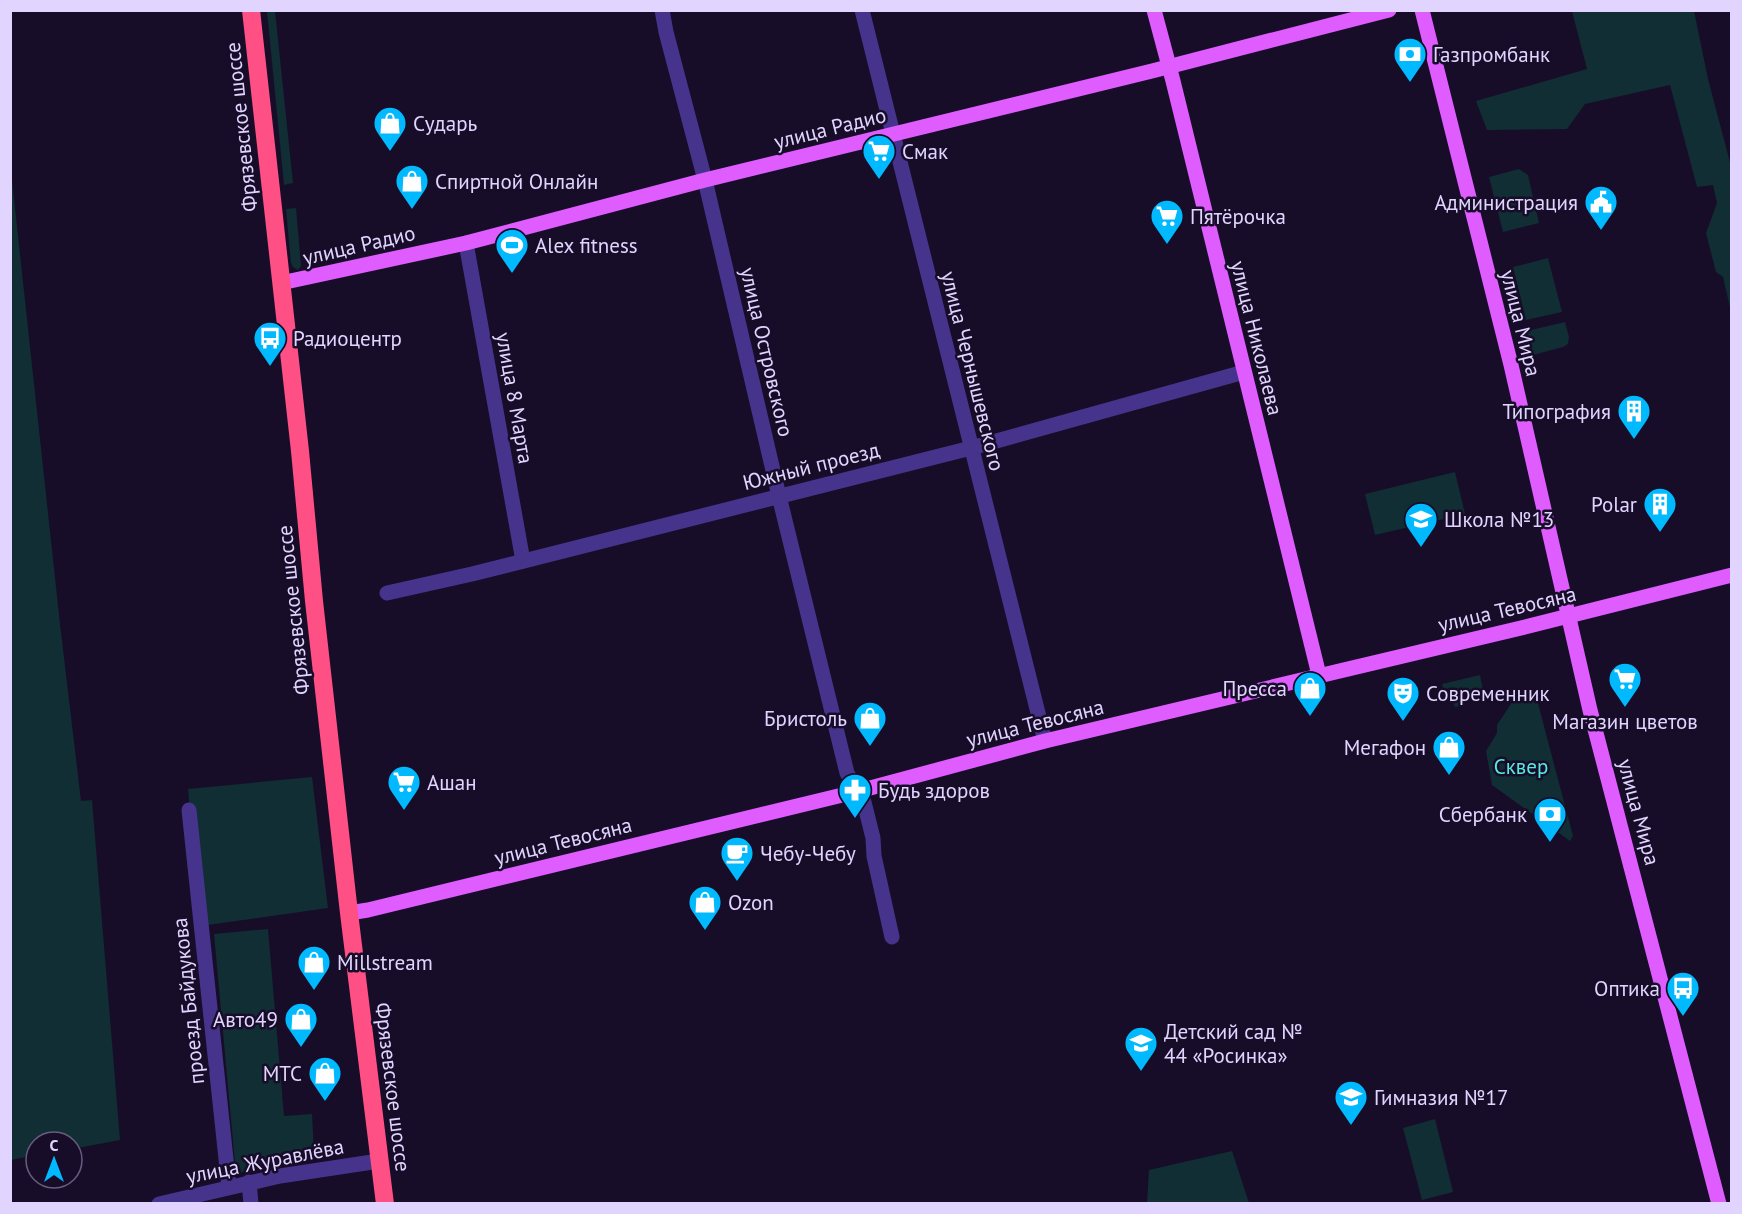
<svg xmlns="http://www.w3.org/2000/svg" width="1742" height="1214" font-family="'PT Sans',sans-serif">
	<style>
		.green { fill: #102e33 }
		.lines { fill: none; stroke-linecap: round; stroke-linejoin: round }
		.minor { stroke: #46348c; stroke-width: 15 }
		.major { stroke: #df5cff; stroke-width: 15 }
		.highway { stroke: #ff5085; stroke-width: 18 }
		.labels { text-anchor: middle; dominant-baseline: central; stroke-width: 5; stroke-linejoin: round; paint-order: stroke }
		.poi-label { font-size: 21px; fill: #e1d5ff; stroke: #170d29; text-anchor: start }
		.street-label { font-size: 21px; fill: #e1d5ff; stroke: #170d29 }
		.park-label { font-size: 21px; fill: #54ebe0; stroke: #170d29 }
	</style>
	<rect width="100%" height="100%" fill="#170d29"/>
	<g class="green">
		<polygon points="267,11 275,11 293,183 284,185"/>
		<polygon points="1572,11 1694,11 1708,79 1731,166 1731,312 1723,277 1716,272 1706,233 1717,203 1713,185 1697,187 1670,85 1585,104 1567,129 1487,130 1476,101 1587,69"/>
		<polygon points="10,162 60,624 81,801 92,800 120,1140 72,1149 72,1142 36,1142 36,1155 11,1160"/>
		<polygon points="1519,169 1528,175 1539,223 1503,232 1489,177"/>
		<polygon points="296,208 301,266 298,270 293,267 291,263 286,209"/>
		<polygon points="1548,258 1562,312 1526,320 1513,267"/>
		<polygon points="1565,322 1569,337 1568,344 1563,347 1533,355 1527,331"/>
		<polygon points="1455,472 1465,514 1375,535 1365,494"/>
		<polygon points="1480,675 1483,690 1463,695 1465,705 1455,707 1452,698 1446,700 1442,684"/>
		<polygon points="1535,692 1573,836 1570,841 1492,785 1486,751 1497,733 1497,725 1516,696"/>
		<polygon points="312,777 328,908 200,926 188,789"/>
		<polygon points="268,929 284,1116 312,1114 314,1153 236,1174 214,934"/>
		<polygon points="1435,1119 1453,1192 1422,1200 1403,1128"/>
		<polygon points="1232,1151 1249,1203 1147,1203 1149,1170"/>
	</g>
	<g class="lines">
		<g class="minor">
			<polyline points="662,10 666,32 705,180 779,496 847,773 864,802 873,838 874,856 892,937"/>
			<polyline points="862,10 1045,741"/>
			<polyline points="466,243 523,561"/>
			<polyline points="387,593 472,574 971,448 1244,372"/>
			<polyline points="189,810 229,1187"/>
			<polyline points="249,1182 251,1204"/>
			<polyline points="159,1204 280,1176 379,1161"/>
		</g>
		<g class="major">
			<polyline points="1154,10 1173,81 1319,675"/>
			<polyline points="1422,10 1511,365 1590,710 1719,1204"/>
			<polyline points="281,283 466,243 705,180 1152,71 1389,10"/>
			<polyline points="349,913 368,910 859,791 1045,741 1525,627 1732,575"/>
		</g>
		<polyline class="highway" points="251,10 300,451 314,601 349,913 385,1204"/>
	</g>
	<defs>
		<symbol id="bank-pin" viewBox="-11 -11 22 30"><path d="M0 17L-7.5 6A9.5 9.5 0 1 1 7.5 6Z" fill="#01b9ff" stroke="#170d29"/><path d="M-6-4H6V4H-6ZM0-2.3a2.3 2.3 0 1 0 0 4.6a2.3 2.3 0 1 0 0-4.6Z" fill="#fff"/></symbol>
		<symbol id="shop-pin" viewBox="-11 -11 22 30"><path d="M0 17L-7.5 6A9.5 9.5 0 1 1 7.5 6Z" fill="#01b9ff" stroke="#170d29"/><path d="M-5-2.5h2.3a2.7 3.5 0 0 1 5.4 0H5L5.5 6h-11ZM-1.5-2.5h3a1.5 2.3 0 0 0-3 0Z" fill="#fff"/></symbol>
		<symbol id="supermarket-pin" viewBox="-11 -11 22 30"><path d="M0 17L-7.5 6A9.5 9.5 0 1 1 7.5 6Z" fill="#01b9ff" stroke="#170d29"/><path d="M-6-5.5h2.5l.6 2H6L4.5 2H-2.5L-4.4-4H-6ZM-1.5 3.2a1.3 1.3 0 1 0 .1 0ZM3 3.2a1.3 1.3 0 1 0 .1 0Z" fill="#fff"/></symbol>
		<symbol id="civic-pin" viewBox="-11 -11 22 30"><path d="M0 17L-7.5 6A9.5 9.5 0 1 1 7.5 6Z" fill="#01b9ff" stroke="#170d29"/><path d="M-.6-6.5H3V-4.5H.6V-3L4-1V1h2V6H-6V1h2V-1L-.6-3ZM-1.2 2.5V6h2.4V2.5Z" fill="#fff"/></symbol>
		<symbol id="stadium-pin" viewBox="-11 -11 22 30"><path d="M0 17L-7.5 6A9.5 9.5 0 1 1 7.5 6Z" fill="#01b9ff" stroke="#170d29"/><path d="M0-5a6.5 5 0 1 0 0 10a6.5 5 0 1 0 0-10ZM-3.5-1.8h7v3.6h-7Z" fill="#fff"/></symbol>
		<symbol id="bus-pin" viewBox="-11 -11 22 30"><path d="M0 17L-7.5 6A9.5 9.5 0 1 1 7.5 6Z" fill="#01b9ff" stroke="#170d29"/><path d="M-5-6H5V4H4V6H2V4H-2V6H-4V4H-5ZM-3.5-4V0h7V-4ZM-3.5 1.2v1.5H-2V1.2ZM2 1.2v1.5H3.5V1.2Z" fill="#fff"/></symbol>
		<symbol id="building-pin" viewBox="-11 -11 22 30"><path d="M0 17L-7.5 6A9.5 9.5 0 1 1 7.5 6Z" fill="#01b9ff" stroke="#170d29"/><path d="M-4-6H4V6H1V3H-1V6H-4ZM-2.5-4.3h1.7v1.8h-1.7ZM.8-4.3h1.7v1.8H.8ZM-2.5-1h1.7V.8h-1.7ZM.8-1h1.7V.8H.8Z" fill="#fff"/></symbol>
		<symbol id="school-pin" viewBox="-11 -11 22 30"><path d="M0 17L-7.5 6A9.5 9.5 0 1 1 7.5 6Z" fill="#01b9ff" stroke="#170d29"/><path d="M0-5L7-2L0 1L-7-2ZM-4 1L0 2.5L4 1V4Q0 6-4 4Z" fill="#fff"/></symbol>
		<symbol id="theatre-pin" viewBox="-11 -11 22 30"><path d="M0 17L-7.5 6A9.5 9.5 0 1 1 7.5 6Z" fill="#01b9ff" stroke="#170d29"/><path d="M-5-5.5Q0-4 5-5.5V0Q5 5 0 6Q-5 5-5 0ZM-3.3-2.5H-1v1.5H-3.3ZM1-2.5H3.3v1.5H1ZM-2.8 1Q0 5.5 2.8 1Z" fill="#fff"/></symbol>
		<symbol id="pharmacy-pin" viewBox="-11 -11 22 30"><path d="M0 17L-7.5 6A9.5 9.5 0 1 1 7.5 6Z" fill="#01b9ff" stroke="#170d29"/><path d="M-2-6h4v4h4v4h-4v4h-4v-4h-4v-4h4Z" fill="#fff"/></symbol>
		<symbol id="cafe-pin" viewBox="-11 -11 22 30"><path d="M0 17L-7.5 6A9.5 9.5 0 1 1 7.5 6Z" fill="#01b9ff" stroke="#170d29"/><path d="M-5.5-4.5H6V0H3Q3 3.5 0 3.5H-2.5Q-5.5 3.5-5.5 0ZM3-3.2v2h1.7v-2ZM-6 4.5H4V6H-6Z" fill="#fff"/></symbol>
	</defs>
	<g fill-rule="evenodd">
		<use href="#bank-pin" x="1391" y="35" width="38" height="52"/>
		<use href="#shop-pin" x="371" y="104" width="38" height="52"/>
		<use href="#supermarket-pin" x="860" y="132" width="38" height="52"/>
		<use href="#shop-pin" x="393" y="162" width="38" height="52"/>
		<use href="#civic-pin" x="1582" y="183" width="38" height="52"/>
		<use href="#supermarket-pin" x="1148" y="197" width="38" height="52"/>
		<use href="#stadium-pin" x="493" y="226" width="38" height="52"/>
		<use href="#bus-pin" x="251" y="319" width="38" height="52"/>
		<use href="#building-pin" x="1615" y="392" width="38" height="52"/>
		<use href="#building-pin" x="1641" y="485" width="38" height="52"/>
		<use href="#school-pin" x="1402" y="500" width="38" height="52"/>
		<use href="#supermarket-pin" x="1606" y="660" width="38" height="52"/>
		<use href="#shop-pin" x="1291" y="669" width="38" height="52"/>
		<use href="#theatre-pin" x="1384" y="674" width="38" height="52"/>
		<use href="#shop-pin" x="851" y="699" width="38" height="52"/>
		<use href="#shop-pin" x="1430" y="728" width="38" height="52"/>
		<use href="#supermarket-pin" x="385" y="763" width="38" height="52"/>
		<use href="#pharmacy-pin" x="836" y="771" width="38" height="52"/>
		<use href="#bank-pin" x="1531" y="795" width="38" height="52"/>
		<use href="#cafe-pin" x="718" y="834" width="38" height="52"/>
		<use href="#shop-pin" x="686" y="883" width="38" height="52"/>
		<use href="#shop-pin" x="295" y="943" width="38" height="52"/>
		<use href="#bus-pin" x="1664" y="969" width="38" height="52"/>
		<use href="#shop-pin" x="282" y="1000" width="38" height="52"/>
		<use href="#school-pin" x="1122" y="1024" width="38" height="52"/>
		<use href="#shop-pin" x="306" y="1054" width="38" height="52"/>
		<use href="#school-pin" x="1332" y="1078" width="38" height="52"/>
	</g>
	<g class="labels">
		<g class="poi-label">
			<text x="1433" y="54">Газпромбанк</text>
			<text x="413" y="123">Сударь</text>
			<text x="902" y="151">Смак</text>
			<text x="435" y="181">Спиртной Онлайн</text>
			<text x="1578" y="202" text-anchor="end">Администрация</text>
			<text x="1190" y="216">Пятёрочка</text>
			<text x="535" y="245">Alex fitness</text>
			<text x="293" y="338">Радиоцентр</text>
			<text x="1611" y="411" text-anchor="end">Типография</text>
			<text x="1637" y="504" text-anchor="end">Polar</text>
			<text x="1444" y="519">Школа №13</text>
			<text x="1287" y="688" text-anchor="end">Пресса</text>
			<text x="1426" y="693">Современник</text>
			<text x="847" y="718" text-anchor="end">Бристоль</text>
			<text x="1625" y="721" text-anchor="middle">Магазин цветов</text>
			<text x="1426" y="747" text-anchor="end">Мегафон</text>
			<text x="427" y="782">Ашан</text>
			<text x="878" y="790">Будь здоров</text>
			<text x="1527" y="814" text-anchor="end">Сбербанк</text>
			<text x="760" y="853">Чебу-Чебу</text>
			<text x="728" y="902">Ozon</text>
			<text x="337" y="962">Millstream</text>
			<text x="1660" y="988" text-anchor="end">Оптика</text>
			<text x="278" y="1019" text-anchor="end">Авто49</text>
			<text x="1164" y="1031">Детский сад №<tspan x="1164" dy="24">44 «Росинка»</tspan></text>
			<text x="302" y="1073" text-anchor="end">МТС</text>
			<text x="1374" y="1097">Гимназия №17</text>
		</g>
		<g class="street-label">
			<text transform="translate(241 127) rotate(-96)">Фрязевское шоссе</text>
			<text transform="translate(830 128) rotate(-14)">улица Радио</text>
			<text transform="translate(359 245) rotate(-13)">улица Радио</text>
			<text transform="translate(1521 323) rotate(76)">улица Мира</text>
			<text transform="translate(1257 338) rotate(76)">улица Николаева</text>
			<text transform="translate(767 352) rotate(77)">улица Островского</text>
			<text transform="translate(973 371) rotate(76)">улица Чернышевского</text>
			<text transform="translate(515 398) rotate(80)">улица 8 Марта</text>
			<text transform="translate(811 466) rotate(-14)">Южный проезд</text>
			<text transform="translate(1507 609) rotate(-13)">улица Тевосяна</text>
			<text transform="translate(293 610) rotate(-96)">Фрязевское шоссе</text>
			<text transform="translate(1035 723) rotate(-14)">улица Тевосяна</text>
			<text transform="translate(1639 812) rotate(75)">улица Мира</text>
			<text transform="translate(563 841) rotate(-14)">улица Тевосяна</text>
			<text transform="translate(188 1001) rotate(-96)">проезд Байдукова</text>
			<text transform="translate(393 1087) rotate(83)">Фрязевское шоссе</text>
			<text transform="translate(265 1161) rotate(-11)">улица Журавлёва</text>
		</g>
		<g class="park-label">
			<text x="1521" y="766">Сквер</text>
		</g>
	</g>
	<rect width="1742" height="1214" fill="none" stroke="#e1d5ff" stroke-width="24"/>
	<g transform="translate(54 1160)"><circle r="28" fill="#170d29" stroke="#685d7f" stroke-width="1.5"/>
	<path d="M0-4.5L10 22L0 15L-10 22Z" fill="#01b9ff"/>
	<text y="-9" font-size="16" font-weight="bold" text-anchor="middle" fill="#e1d5ff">С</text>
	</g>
</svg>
